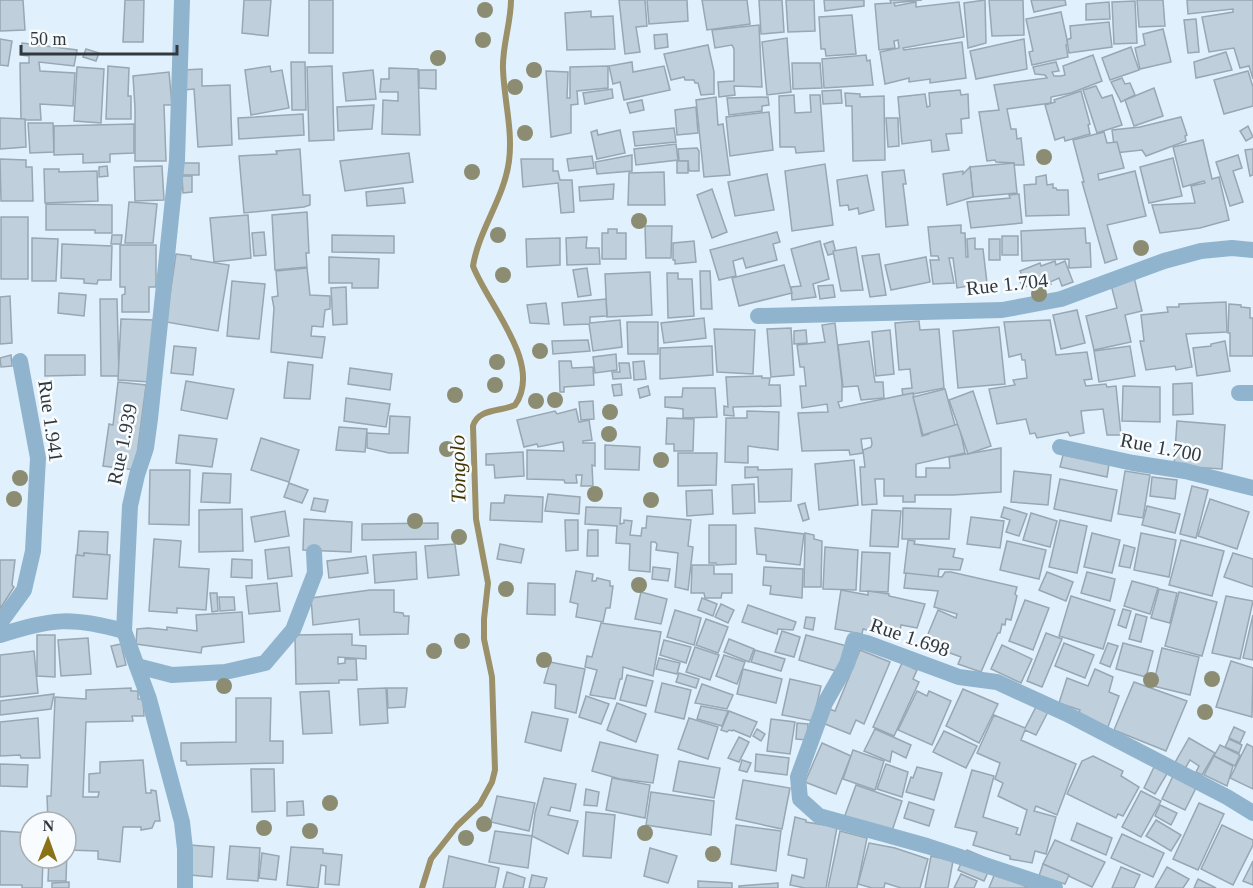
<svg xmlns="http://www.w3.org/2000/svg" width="1253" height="888" font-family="'Times New Roman',serif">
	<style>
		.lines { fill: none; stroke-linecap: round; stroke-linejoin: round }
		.stream { stroke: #9b9067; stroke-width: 6 }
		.building { fill: #bfcfdc; stroke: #97a7b3; stroke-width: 1.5 }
		.minor { stroke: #91b4ce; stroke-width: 16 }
		.tree { fill: #8b8c72 }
		.labels { text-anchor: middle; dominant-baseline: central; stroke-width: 5; stroke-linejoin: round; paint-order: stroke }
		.street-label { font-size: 20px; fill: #32393e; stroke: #f8fcfe }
		.water-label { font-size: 21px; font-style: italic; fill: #423500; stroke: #f8fcfe }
	</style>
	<rect width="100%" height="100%" fill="#e0f1fd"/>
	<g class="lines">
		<path class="stream" d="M422,888L431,859L457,826L480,804L492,782L495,770L492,677L484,639V619L488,583L476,519L473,426C478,408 501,412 515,405C544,364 487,304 473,266C479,229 504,199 509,161C513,130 504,100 503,69C502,46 511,23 511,0"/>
	</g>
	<g class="building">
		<polygon points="0,0 23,0 25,30 0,31"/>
		<polygon points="125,0 144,0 143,42 123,42"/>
		<polygon points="244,0 271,0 268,36 242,33"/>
		<rect x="309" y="0" width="24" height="53"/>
		<polygon points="619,0 645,0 647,26 636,27 640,52 625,54"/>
		<polygon points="647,0 687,0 688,21 649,24"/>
		<polygon points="702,0 747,0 750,24 707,30"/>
		<polygon points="759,0 782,0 784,32 761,34"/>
		<polygon points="786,0 814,0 815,31 788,32"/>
		<polygon points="824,0 864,0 864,6 825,11"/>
		<polygon points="890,0 922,0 894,3 895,6 916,2 916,7 959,2 964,37 903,48 904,50 962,42 966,78 930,83 930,79 909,82 909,78 885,84 880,52 899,48 898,40 894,41 895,48 879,50 875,4 891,3"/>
		<polygon points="985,0 986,43 968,48 964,3"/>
		<polygon points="989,0 1023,0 1024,35 992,36"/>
		<polygon points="1031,0 1065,0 1066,5 1034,12"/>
		<polygon points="1137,0 1163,0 1165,26 1139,27"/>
		<polygon points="1187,0 1253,0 1253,79 1249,66 1240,68 1234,48 1209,52 1202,17 1233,12 1233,9 1188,14"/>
		<polygon points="1135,1 1137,43 1114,44 1112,2"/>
		<polygon points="1109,2 1110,19 1086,20 1086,4"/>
		<polygon points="591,11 591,17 613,16 615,49 567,50 565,13"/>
		<polygon points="1061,12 1068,44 1066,45 1068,57 1032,65 1029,52 1033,51 1026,19"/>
		<polygon points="852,15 856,54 826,56 825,49 821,49 819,17"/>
		<polygon points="1196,19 1199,52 1188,53 1184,20"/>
		<polygon points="1109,22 1112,47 1069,53 1067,40 1071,38 1070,26"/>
		<polygon points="759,25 762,87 734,86 735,95 719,97 718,82 734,81 734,49 732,45 715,48 712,30"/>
		<polygon points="1163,29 1171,62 1140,69 1135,48 1145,45 1143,34"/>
		<polygon points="667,34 668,47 655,49 654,35"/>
		<polygon points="787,38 791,92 767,95 762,42"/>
		<polygon points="0,39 12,41 8,66 0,65"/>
		<polygon points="1024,39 1027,69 976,79 970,51"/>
		<polygon points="22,43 77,50 74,66 39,62 40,71 75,73 73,106 40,104 41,120 21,120 20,63 29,63 29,56 21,55"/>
		<polygon points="708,45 714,72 714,94 701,95 698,83 695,83 694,80 685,80 684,77 671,80 664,54"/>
		<polygon points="1131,47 1139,70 1110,80 1102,58"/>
		<polygon points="86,49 99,53 96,61 83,57"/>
		<polygon points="1226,52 1232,70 1196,78 1194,62"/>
		<polygon points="866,55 867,61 870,60 873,85 824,88 822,59"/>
		<polygon points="1093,55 1102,81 1071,93 1051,97 1051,103 1007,109 1011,129 1016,129 1017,139 1021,138 1024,165 1014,165 1014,163 996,162 995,160 987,161 979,112 999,110 994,85 1047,78 1045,75 1035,74 1033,67 1056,62 1059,71 1052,72 1054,76 1061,76 1065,75 1063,66"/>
		<polygon points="291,62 305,62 306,110 292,110"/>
		<polygon points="632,62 633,72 664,66 670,90 624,100 620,82 613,84 609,66"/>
		<polygon points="792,63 820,63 822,88 793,89"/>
		<polygon points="108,66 129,68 128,96 131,96 131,119 106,119"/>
		<polygon points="270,66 271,72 282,70 289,108 251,115 245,70"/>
		<polygon points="332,66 334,140 309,141 307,67"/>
		<polygon points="608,66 608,88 577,91 578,104 571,105 571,133 551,137 546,71 568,72 567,98 570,98 570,67"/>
		<polygon points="77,67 104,69 101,123 74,121"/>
		<polygon points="389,68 418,69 420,135 382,134 383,100 398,101 398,92 380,92 381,79 389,79"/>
		<polygon points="202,69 202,86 230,85 232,145 198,147 194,89 184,90 182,70"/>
		<polygon points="373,70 376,99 346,101 343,73"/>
		<polygon points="419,70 436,70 436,89 419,88"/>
		<polygon points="1248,71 1253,87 1253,106 1224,114 1214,80"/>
		<polygon points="169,72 172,105 164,105 166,161 135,161 135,108 133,76"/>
		<polygon points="1122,78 1125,84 1130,83 1135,95 1121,102 1111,82"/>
		<polygon points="1096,86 1102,98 1112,95 1122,125 1097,133 1083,90"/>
		<polygon points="1154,88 1163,116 1134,126 1125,100"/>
		<polygon points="612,89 613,98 585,104 583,93"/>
		<polygon points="841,90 842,103 823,104 822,91"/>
		<polygon points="960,90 961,95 968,94 969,118 961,119 962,133 946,134 949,150 932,152 931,140 902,144 898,97 925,94 927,107 930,106 929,93"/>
		<polygon points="1081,91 1090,124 1088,125 1090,134 1065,141 1064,137 1055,140 1045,105 1055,102 1054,100"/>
		<polygon points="845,93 860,94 860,97 884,96 885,160 853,161 852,106 846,106"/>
		<polygon points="794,95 795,113 811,112 810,95 820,95 824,151 796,153 795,147 780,147 779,96"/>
		<polygon points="716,97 718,125 723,124 730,175 704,177 696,100"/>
		<polygon points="768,97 769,105 762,106 762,111 729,115 727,98"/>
		<polygon points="642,100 644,110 630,113 627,103"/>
		<polygon points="374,105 372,129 338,131 337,107"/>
		<polygon points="696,107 698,133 677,135 675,110"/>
		<polygon points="769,112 773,150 730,156 726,117"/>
		<polygon points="303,114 304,135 239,139 238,118"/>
		<polygon points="1181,117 1187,135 1185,136 1186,141 1146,156 1142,150 1115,153 1112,130 1140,127"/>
		<polygon points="0,118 25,119 26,147 0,149"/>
		<polygon points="886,118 898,118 899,146 888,147"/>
		<polygon points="28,123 53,123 54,152 30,153"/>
		<polygon points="134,124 134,153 110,154 110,162 83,163 83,154 54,155 54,126"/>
		<polygon points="1248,126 1253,137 1246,141 1240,131"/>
		<polygon points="674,128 676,142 635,146 633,132"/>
		<polygon points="597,130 598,135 620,130 625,153 597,159 591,132"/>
		<polygon points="1104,132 1107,143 1117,142 1124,168 1098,174 1099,180 1135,171 1146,216 1107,225 1117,259 1105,263 1082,182 1084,182 1073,140"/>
		<polygon points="1203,140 1212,179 1219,177 1229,220 1200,228 1160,233 1152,205 1195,203 1191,186 1205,183 1204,181 1183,187 1173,147"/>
		<polygon points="676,144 678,160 636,165 634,149"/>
		<polygon points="697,148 699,151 699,171 689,171 688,161 679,161 678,149"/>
		<polygon points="300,149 303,195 310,195 310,205 304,207 244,213 239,156 277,154 276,151"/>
		<polygon points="1253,149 1253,175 1250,176 1245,150"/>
		<polygon points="409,153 413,182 345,191 340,161"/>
		<polygon points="632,155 632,171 597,174 595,162"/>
		<polygon points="1238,155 1242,168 1233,171 1243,202 1230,206 1216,162"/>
		<polygon points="592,156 594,168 569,171 567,159"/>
		<polygon points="1173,158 1182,196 1149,203 1140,167"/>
		<polygon points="0,159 26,160 26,167 32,167 33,201 1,201"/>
		<polygon points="521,159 553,159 553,171 558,171 560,180 572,180 574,212 561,213 558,183 523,187"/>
		<rect x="677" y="161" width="11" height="12"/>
		<polygon points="183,163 199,163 199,175 182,175"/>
		<polygon points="1014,163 1017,193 973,197 970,167"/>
		<polygon points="825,164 833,225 792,231 785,171"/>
		<polygon points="107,166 108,176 99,177 99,167"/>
		<polygon points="162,166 164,200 135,201 134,167"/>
		<polygon points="970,167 973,197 947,205 943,174 963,171 963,174"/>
		<polygon points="44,169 59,169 59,172 97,171 98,201 45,203"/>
		<polygon points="904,170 906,184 903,184 908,225 886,227 882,172"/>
		<polygon points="664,172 665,205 628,205 629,173"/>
		<polygon points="767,174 774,210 735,216 728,182"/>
		<polygon points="867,175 874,210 859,214 858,208 849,210 848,205 840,206 837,180"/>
		<polygon points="1046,175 1047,185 1053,184 1053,188 1056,188 1057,190 1068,190 1069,215 1026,216 1024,185 1036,184 1036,177"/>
		<polygon points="182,176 192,176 192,192 183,193"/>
		<polygon points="614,184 613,199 580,201 579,187"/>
		<polygon points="403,188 405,203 367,206 366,192"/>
		<polygon points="712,189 727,232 712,238 697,195"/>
		<polygon points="1019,194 1022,223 971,228 967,202 1010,198 1009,195"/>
		<polygon points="129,202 157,204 153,243 125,243"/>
		<polygon points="46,204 112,205 112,233 95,233 95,230 46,230"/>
		<polygon points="307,212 309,253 306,253 307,267 275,270 272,215"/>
		<polygon points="248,215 251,258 214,262 210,218"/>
		<rect x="1" y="217" width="27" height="62"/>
		<polygon points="961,225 961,233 965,233 966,257 968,257 967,239 975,238 975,249 983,249 987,283 957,288 953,258 949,258 954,283 933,284 930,260 939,260 938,256 931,256 928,227"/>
		<polygon points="645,226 672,226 671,258 646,258"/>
		<polygon points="1085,228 1086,243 1090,243 1091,267 1069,268 1069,259 1022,261 1021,231"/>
		<polygon points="608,229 617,229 617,233 626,233 626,259 602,259 602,233 608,233"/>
		<polygon points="264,232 266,255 254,256 252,233"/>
		<polygon points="777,232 780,242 773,244 777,260 746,268 743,258 733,261 736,276 719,280 710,250"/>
		<polygon points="112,235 122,235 121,244 111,244"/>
		<polygon points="332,235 394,236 394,253 332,252"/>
		<rect x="1002" y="236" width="16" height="19"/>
		<polygon points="587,237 586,248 599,248 600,264 567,265 566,238"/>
		<polygon points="32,238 58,239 56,281 32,281"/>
		<polygon points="560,238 560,265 527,267 526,239"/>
		<rect x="989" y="239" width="11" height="21"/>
		<polygon points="694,241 696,262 675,264 675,260 673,260 673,243"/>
		<polygon points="820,241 829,279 813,284 816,297 792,300 791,287 801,286 791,249"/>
		<polygon points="833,241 836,253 828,255 824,244"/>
		<polygon points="62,244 112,246 111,280 98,280 97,284 84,283 84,279 61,278"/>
		<polygon points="120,245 156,245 156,287 149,287 149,312 122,312 122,295 125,294 125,287 120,287"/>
		<polygon points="856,247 863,290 841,291 833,251"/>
		<polygon points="176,254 191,256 191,259 229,265 218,331 166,322"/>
		<polygon points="879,254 886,295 870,297 862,256"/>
		<polygon points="329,257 379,259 378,288 352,288 352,283 329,283"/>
		<polygon points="926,257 930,282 891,290 885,265"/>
		<polygon points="1055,261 1056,265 1065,261 1073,282 1062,286 1059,278 1050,282 1051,284 1033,291 1031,284 1023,288 1019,280 1023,278 1020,271 1040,263 1041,266"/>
		<polygon points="784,265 792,293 739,306 732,278"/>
		<polygon points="307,268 310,295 330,296 330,309 325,310 323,327 312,326 311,336 325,337 322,358 271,352 274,308 272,297 278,296 276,271"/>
		<polygon points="587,268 591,295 578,297 573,270"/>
		<polygon points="700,271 710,271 712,309 701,309"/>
		<polygon points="650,272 652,315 607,317 605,274"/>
		<polygon points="667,273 678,273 678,279 692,279 694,316 668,318"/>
		<polygon points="1134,277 1142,311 1125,315 1131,342 1094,350 1086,316 1117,308 1110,281"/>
		<polygon points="232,281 265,284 259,339 227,336"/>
		<polygon points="833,285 835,297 820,299 818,286"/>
		<polygon points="346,287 347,324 333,325 331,288"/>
		<polygon points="59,293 86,295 84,316 58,313"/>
		<polygon points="10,296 12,343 0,344 0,297"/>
		<polygon points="100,299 117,299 119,376 101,376"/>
		<polygon points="606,299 607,316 590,317 590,323 620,320 622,347 593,351 589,324 564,325 562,303"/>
		<polygon points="1226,302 1227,332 1186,334 1192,367 1176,370 1175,366 1146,370 1140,341 1144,341 1141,315 1168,312 1167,307 1179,307 1179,304"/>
		<polygon points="546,303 549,324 530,323 527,305"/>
		<polygon points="1229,304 1241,305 1241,307 1250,308 1250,318 1253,318 1253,356 1230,356 1230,333 1228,333"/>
		<polygon points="1077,310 1085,343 1061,349 1053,315"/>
		<polygon points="704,318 706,338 664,343 661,323"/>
		<polygon points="121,319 154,320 151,382 118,380"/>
		<polygon points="1050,320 1056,355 1087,352 1092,379 1084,380 1086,386 1106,384 1107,387 1116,386 1121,435 1107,435 1103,409 1081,411 1084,433 1070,436 1068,432 1037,438 1035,433 1030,434 1026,419 997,424 989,389 1015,385 1013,380 1027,378 1025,360 1022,360 1021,354 1009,357 1004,322"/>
		<polygon points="919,321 920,330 939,329 944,388 903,396 902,389 912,388 910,369 899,370 895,323"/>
		<polygon points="627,322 658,322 658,354 628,354"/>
		<polygon points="835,323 842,383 842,401 838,402 840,408 913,393 922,436 929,434 929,430 959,424 965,453 916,464 916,477 926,477 926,468 950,468 949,457 1001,448 1001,492 953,495 915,495 915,502 903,502 903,496 884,496 884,479 875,479 877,504 862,505 860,467 865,467 863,450 871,447 872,444 871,438 861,439 863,453 850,455 849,450 802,451 798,413 828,412 827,404 802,408 800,386 806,386 804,367 800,367 797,345 825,342 822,325"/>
		<polygon points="999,327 1005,384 958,388 953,331"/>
		<polygon points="791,328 794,375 771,377 767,329"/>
		<polygon points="714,329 755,330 753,374 717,372"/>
		<polygon points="806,330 807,343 794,344 794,331"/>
		<polygon points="890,330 894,374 876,376 872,332"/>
		<polygon points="588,340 590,351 553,354 552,341"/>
		<polygon points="869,341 875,382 883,382 884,398 861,400 858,386 843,387 838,345"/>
		<polygon points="1225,341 1230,371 1197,376 1193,348 1211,346 1211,344"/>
		<polygon points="174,346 196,348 193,375 171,373"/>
		<polygon points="712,346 713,375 660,379 660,348"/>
		<polygon points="1130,346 1135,376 1099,382 1094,351"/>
		<polygon points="616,354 617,370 595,373 593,357"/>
		<polygon points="11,355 12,366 1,367 0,358"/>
		<polygon points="45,355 85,355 85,375 45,376"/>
		<polygon points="559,361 571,361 572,368 593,367 594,385 564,387 564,392 560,392"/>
		<polygon points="644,361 646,379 634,380 633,362"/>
		<polygon points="288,362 313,365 310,399 284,398"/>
		<polygon points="619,363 629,363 631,378 613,379 612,372 620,372"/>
		<polygon points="350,368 392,374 390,390 348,384"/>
		<polygon points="762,376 762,378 770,378 769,385 780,385 781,406 733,407 734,416 724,415 724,406 728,407 726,377"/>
		<polygon points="186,381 234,389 227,419 181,410"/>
		<polygon points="118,382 146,385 135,470 103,466 109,424 113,425"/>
		<polygon points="1192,383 1193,414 1173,415 1173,384"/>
		<polygon points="621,384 622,395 614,396 612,385"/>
		<polygon points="648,386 650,395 640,398 638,389"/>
		<polygon points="1123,386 1160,387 1160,422 1122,421"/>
		<polygon points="683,388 715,388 717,417 683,418 683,409 665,407 665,397 682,397"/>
		<polygon points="945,389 955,425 923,435 913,397"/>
		<polygon points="973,391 991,446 968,454 949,400"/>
		<polygon points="346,398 390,404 386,427 344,421"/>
		<polygon points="593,401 594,419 581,420 579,402"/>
		<polygon points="576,409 579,422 589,420 592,440 583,441 583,443 595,443 595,466 592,465 593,486 581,486 582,475 576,475 577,483 565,483 564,480 527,479 527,450 564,451 563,442 538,447 537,444 524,447 517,420 555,411 557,414"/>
		<polygon points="747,411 779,412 778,450 748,446 748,463 725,462 726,418 747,418"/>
		<polygon points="390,416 410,417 408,453 389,453 367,448 367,433 389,434"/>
		<polygon points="667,418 694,419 693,451 674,451 674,444 666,444"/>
		<polygon points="1177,421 1225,425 1222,469 1174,466"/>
		<polygon points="339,427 367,429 365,452 336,450"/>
		<polygon points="179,435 217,439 212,467 176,463"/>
		<polygon points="261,438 299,450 289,482 251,470"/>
		<polygon points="605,445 640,447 639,470 605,469"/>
		<polygon points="523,452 524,476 495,478 494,465 486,465 486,454"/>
		<polygon points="678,453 717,453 716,485 678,486"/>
		<polygon points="1063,455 1109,464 1107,477 1060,467"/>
		<polygon points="854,460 858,505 819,510 815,464"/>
		<polygon points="745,467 758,467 758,470 792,469 791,501 759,502 758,477 745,478"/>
		<polygon points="150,470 190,470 189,525 149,524"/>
		<polygon points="1014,471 1051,475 1048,505 1011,502"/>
		<polygon points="1125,471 1150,475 1143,518 1118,514"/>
		<polygon points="203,473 231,474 230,503 201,502"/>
		<polygon points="1152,477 1177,480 1175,499 1150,496"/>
		<polygon points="1060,479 1117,490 1111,521 1054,509"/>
		<polygon points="289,483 308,490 302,503 284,497"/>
		<polygon points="754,484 755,513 733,514 732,485"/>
		<polygon points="1192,486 1208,490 1196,538 1180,534"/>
		<polygon points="712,490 713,514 687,516 686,491"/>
		<polygon points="548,494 580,497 579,514 545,511"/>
		<polygon points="505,495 543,497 542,522 490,520 491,503 504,503"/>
		<polygon points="314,498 328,500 325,512 311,510"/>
		<polygon points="1210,499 1249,512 1237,549 1198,536"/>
		<polygon points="805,503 809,519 803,521 798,505"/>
		<polygon points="1147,506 1180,514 1175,533 1142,525"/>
		<polygon points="586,507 621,508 620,524 624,523 624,520 632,521 630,535 641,536 642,528 646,528 647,516 691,520 688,546 693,547 688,590 675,587 678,553 656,550 657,544 655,542 651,542 650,572 629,570 630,544 616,543 617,526 585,524"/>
		<polygon points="1004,507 1027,514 1019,536 1006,532 1010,520 1001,517"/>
		<polygon points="903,508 951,509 949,539 902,539"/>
		<polygon points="242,509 243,551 199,552 199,510"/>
		<polygon points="872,510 901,511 898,547 870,546"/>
		<polygon points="285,511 289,536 255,542 251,517"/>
		<polygon points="1031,513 1057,521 1050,547 1023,540"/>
		<polygon points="971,517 1004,521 1000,548 967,544"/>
		<polygon points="304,519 352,522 351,552 303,550"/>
		<polygon points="565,520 578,520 578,550 566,551"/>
		<polygon points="1060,520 1087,526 1077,573 1049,567"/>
		<polygon points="438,523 438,539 362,540 362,524"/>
		<polygon points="709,525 736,525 736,564 716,565 716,563 709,563"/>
		<polygon points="755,528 804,534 800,565 766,561 766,555 757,554"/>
		<polygon points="588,530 598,530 598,556 587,556"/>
		<polygon points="79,531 108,532 107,555 84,553 84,556 77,555"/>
		<polygon points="805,533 814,535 814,539 822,541 821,587 804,587"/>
		<polygon points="1092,533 1120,540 1112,573 1084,567"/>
		<polygon points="1141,533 1176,540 1169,577 1134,570"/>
		<polygon points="154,539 181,541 179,567 209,569 206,610 177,608 177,613 149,611"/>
		<polygon points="908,540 915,541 914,544 955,549 953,557 963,559 960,570 939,569 938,578 904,573"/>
		<polygon points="1181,540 1224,551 1212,596 1169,585"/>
		<polygon points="1007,541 1046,550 1039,579 1000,570"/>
		<polygon points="455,544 459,575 428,578 425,546"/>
		<polygon points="500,544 524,549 521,563 497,559"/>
		<polygon points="1124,545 1135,548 1130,568 1119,566"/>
		<polygon points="289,547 292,576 268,579 265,550"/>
		<polygon points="825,547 858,550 856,590 823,589"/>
		<polygon points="416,552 417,579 375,583 373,555"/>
		<polygon points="862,552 890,553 888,592 860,591"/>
		<polygon points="84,553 110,555 107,599 73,597 76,555 84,556"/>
		<polygon points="1233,553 1253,559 1253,587 1224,577"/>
		<polygon points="366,556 368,573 329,578 327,561"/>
		<polygon points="232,559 252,560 252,578 231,577"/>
		<polygon points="0,560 15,560 12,585 14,587 0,609"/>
		<polygon points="692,565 714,565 714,574 732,574 732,593 722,593 721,598 705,598 704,593 691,593"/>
		<polygon points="653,567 670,569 668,581 652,579"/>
		<polygon points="764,567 803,569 802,598 770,594 771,586 763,585"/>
		<polygon points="576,571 593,574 592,581 596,581 597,578 610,581 610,586 613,586 610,608 606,608 603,622 576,617 578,604 570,602"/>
		<polygon points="945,572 951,572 1017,587 1015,594 1017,596 1011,620 1006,619 1005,625 1002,624 1000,633 998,633 981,672 958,664 961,657 936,648 934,651 923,646 938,610 956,618 957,614 934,607 938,591 904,588 906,573 942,577"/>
		<polygon points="1047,572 1073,582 1066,601 1039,590"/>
		<polygon points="1087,572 1115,579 1110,601 1081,593"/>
		<polygon points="1132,581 1158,588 1150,614 1124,606"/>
		<polygon points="277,583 280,611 249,614 246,586"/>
		<polygon points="528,583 555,584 555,615 527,614"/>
		<polygon points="1159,589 1177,593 1170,623 1151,618"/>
		<polygon points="370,590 394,590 394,612 403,613 404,616 409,616 408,634 360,635 359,619 313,625 311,598"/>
		<polygon points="841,590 868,595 868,591 889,594 889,596 925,604 917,628 901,625 899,638 863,629 862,634 835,629"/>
		<polygon points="641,592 667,599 661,624 635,619"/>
		<polygon points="1179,592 1217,602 1202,656 1165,646"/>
		<polygon points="210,593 217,593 218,611 212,612"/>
		<polygon points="1071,596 1115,610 1103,649 1059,636"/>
		<polygon points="1226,596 1253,601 1240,659 1212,653"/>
		<polygon points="219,597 234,597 235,610 220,611"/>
		<polygon points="702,598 717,604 713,616 698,610"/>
		<polygon points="1025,600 1049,608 1033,650 1009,641"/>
		<polygon points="721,604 734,610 728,623 715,617"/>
		<polygon points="748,605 796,622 793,630 778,629 777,634 742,622"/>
		<polygon points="1123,609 1131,611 1126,628 1118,625"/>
		<polygon points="675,610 701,618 694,645 667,637"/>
		<polygon points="242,612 244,642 202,647 201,653 136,644 137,629 148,628 167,630 167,627 197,631 196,615"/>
		<polygon points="1136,614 1147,617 1141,642 1129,639"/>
		<polygon points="1253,615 1253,660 1243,658"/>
		<polygon points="806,617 815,618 813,630 804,628"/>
		<polygon points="706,619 728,627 718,653 696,645"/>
		<polygon points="601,623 661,632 653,676 623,667 622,679 620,679 615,699 590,695 597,670 585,667 587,656 592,657"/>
		<polygon points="782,631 800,637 794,657 775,652"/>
		<polygon points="1046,633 1062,639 1042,687 1027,681"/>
		<polygon points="352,634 352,645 366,646 366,659 338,657 338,664 345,663 345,659 356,659 357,680 339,680 339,683 296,684 295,635"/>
		<polygon points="37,635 55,635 55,677 37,676"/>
		<polygon points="806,635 847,646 839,672 799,660"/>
		<polygon points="88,638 91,674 61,676 58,640"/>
		<polygon points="729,639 754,649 749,662 724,652"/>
		<polygon points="664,640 691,647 686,663 660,655"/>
		<polygon points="1064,643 1094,655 1085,678 1055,666"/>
		<polygon points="1108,643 1118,646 1110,667 1100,663"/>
		<polygon points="1123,643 1153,651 1146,677 1116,669"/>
		<polygon points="121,644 126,665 117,667 111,646"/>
		<polygon points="1002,645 1032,659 1021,683 991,669"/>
		<polygon points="695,647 719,655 710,680 686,672"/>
		<polygon points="1162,648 1199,657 1190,695 1153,686"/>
		<polygon points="755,650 785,659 781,671 751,662"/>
		<polygon points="860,650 890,662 864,724 856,720 850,734 820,722 826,708 835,711"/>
		<polygon points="34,651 38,693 0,697 0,655"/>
		<polygon points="724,655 745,662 737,684 716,676"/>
		<polygon points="659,658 680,663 677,674 656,669"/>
		<polygon points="1231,661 1253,668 1252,717 1216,707"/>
		<polygon points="550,662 585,669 576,713 555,708 556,685 544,683"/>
		<polygon points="902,663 917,670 913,679 919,682 894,736 873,727"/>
		<polygon points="743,669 782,679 776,703 737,694"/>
		<polygon points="1095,669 1113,677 1109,692 1119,696 1108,727 1078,715 1080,710 1059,703 1067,678 1088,686"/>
		<polygon points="679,673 699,679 696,688 676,682"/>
		<polygon points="627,675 653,681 646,706 620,700"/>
		<polygon points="790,679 821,686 813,721 782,715"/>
		<polygon points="1134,682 1187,701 1166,751 1114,730"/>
		<polygon points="662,683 691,690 684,719 655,712"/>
		<polygon points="702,684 733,695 727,709 695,703"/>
		<polygon points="131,688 131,691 138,691 138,699 143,699 144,716 132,716 133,721 86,722 83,797 98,797 99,792 89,792 89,774 100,773 100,762 143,760 146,793 151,793 151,790 156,791 160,821 155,821 152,828 141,830 141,827 123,827 120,862 98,859 98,851 67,850 66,881 48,881 49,858 66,858 66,822 48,822 47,796 51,796 55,697 86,699 86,690"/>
		<polygon points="386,688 388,723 360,725 358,689"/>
		<polygon points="387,688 407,688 405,707 388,708"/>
		<polygon points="963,689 998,704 979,743 946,726"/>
		<polygon points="329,691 332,733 303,734 300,692"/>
		<polygon points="917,691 927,696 929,691 951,701 932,745 898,730"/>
		<polygon points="54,694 51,709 0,715 0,701"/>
		<polygon points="586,696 609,704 601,724 579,717"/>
		<polygon points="236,698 271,698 270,741 283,741 283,763 187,765 186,761 181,761 181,743 236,742"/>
		<polygon points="617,703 646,714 636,742 607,730"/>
		<polygon points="1037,705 1049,710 1036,735 1025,730 1021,740 1076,764 1057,815 1036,806 1034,811 1056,817 1046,854 1035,851 1032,863 1010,859 1010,856 973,845 977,832 955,827 972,770 994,776 983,817 1018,828 1016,834 1020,835 1027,810 998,796 1003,783 995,779 1000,763 977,753 994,715 1025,728"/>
		<polygon points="701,706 728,711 722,726 697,719"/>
		<polygon points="729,711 757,722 750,737 733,730 732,731 729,730 727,732 721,730"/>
		<polygon points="532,712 568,719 561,751 525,742"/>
		<polygon points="38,718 40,758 21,758 20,755 0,756 0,722"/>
		<polygon points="689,718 718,727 708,759 678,749"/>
		<polygon points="771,719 795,722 790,754 767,751"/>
		<polygon points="797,723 808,724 807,740 796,739"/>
		<polygon points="1234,727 1245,732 1240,743 1229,738"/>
		<polygon points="757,729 765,734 761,741 753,736"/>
		<polygon points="875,729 911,745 906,758 892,751 890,762 864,751"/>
		<polygon points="944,731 977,746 966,768 933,752"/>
		<polygon points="739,737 749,742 739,762 728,758"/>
		<polygon points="1189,738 1215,753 1202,775 1196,772 1199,766 1190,760 1183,772 1173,766"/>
		<polygon points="1229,739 1242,745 1239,753 1225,747"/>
		<polygon points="600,742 658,755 653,783 620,779 592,771"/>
		<polygon points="822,743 851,756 836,794 805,782"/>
		<polygon points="1247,744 1253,747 1253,789 1230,778"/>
		<polygon points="1220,745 1240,755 1235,766 1214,756"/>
		<polygon points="853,750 884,761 875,790 843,779"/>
		<polygon points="756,754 789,758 787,775 755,771"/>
		<polygon points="1093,756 1123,771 1121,776 1139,787 1123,816 1118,814 1116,818 1067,794 1082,761"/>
		<polygon points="1214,756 1233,766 1227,786 1204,775"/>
		<polygon points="742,760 751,763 747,772 739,770"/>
		<polygon points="679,761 720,768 714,798 673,791"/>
		<polygon points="0,764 28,765 27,787 0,786"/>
		<polygon points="886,764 908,772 902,797 877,789"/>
		<polygon points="1155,765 1168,772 1155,794 1144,788"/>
		<polygon points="917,767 942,773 934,800 906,792 911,777 913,778"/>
		<polygon points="251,769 274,769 275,811 252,812"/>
		<polygon points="1174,774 1197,786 1185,810 1162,799"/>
		<polygon points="544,778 576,784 570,811 551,807 548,815 578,821 568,854 532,836 535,813"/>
		<polygon points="612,778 650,785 645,818 606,810"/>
		<polygon points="743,780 790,788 782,829 736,819"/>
		<polygon points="856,785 902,801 891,834 844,818"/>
		<polygon points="586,789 599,792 597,806 584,805"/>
		<polygon points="1141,791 1161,801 1141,837 1122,827"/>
		<polygon points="651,792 714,801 711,835 646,825"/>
		<polygon points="497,796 535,803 529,831 491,822"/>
		<polygon points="303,801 304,815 287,816 287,802"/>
		<polygon points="909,802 934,810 929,826 904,818"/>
		<polygon points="1199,803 1224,814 1198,870 1173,859"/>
		<polygon points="1160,805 1177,813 1171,825 1155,816"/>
		<polygon points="586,812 615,815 611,858 583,856"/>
		<polygon points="795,817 806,820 806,822 837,827 826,888 805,888 790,885 792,875 804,878 807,859 788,855"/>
		<polygon points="1156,820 1181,835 1171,851 1146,836"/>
		<polygon points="1077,823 1112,838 1106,855 1071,840"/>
		<polygon points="736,825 781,831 776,871 731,864"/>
		<polygon points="1222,825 1253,840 1253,845 1233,885 1201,869"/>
		<polygon points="0,831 30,833 30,858 43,858 42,888 22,888 22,885 0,885"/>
		<polygon points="495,831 532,836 528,868 489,862"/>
		<polygon points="840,831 867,838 857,888 828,888"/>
		<polygon points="1122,834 1164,853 1153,877 1111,858"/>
		<polygon points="1055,840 1105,862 1092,887 1043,864"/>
		<polygon points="869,843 895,848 928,859 920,888 901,888 885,883 884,888 872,888 858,884"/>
		<polygon points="190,845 214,847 212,877 190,875"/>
		<polygon points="230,846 260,848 258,881 227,879"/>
		<polygon points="291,847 323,849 323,853 342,855 339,885 325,884 326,866 321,865 318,888 287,885"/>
		<polygon points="650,848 677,856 668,883 644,876"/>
		<polygon points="967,850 993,861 984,881 958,870"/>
		<polygon points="262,853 279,856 276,880 259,878"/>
		<polygon points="449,856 499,868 495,888 443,888"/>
		<polygon points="931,856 953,861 948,888 925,888"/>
		<polygon points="1253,861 1253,885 1243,881"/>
		<polygon points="1043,864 1069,875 1065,884 1039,876"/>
		<polygon points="1121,867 1140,875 1134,888 1112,888"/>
		<polygon points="1167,867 1189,879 1183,888 1155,888"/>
		<polygon points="507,872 525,878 523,888 503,888"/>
		<polygon points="995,873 1029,888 989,888"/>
		<polygon points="961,874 977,881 974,888 954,888"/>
		<polygon points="532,875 547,878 544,888 529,888"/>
		<polygon points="1198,879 1216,888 1194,888"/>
		<polygon points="698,881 732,883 732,888 698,888"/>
		<polygon points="69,882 69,888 52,888 52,883"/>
		<polygon points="778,883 778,888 739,888 739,886"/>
	</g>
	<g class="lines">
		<g class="minor">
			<polyline points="182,0 177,160 150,419 146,448 137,475 130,506 124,631 149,699 182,822 185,849 185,888"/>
			<polyline points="758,316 1002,310 1061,299 1164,261 1201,251 1232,248 1253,250"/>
			<polyline points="1239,393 1253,393"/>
			<polyline points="1060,447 1133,463 1185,471 1253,488"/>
			<polyline points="0,623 24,590 33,551 38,458 20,361"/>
			<path d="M0,635C53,619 70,616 124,631"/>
			<polyline points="137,666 172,675 225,672 265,663 293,630 315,573 314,552"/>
			<polyline points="1055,888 927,846 819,816 800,799 798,777 825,703 847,664 854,640 867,643 959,677 997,682 1067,714 1227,797 1253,813"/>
		</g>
	</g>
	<g class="tree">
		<circle cx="485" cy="10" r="8"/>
		<circle cx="483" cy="40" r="8"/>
		<circle cx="438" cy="58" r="8"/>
		<circle cx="534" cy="70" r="8"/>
		<circle cx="515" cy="87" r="8"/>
		<circle cx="525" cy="133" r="8"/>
		<circle cx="1044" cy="157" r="8"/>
		<circle cx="472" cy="172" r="8"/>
		<circle cx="639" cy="221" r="8"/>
		<circle cx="498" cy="235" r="8"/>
		<circle cx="1141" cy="248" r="8"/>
		<circle cx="503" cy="275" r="8"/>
		<circle cx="1039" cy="294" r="8"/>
		<circle cx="540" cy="351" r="8"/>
		<circle cx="497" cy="362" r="8"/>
		<circle cx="495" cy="385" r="8"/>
		<circle cx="455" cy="395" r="8"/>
		<circle cx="555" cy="400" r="8"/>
		<circle cx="536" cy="401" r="8"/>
		<circle cx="610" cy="412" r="8"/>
		<circle cx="609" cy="434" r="8"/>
		<circle cx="447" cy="449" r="8"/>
		<circle cx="661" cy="460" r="8"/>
		<circle cx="20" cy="478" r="8"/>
		<circle cx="595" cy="494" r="8"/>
		<circle cx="14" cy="499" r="8"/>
		<circle cx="651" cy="500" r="8"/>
		<circle cx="415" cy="521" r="8"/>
		<circle cx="459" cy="537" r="8"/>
		<circle cx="639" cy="585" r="8"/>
		<circle cx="506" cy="589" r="8"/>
		<circle cx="462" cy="641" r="8"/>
		<circle cx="434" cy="651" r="8"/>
		<circle cx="544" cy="660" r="8"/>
		<circle cx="1212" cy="679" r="8"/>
		<circle cx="1151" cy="680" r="8"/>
		<circle cx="224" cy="686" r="8"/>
		<circle cx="1205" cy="712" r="8"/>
		<circle cx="330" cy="803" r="8"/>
		<circle cx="484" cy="824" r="8"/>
		<circle cx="264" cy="828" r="8"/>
		<circle cx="310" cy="831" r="8"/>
		<circle cx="645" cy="833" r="8"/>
		<circle cx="466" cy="838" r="8"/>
		<circle cx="713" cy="854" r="8"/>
	</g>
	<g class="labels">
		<g class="street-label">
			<text transform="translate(1007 284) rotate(-6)">Rue 1.704</text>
			<text transform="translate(51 421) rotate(82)">Rue 1.941</text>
			<text transform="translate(122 444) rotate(-78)">Rue 1.939</text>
			<text transform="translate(1161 447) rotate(11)">Rue 1.700</text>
			<text transform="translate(910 637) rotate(19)">Rue 1.698</text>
		</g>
		<g class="water-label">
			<text transform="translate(458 469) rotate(-91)">Tongolo</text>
		</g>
	</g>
	<g transform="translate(48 840) rotate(1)"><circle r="28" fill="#f8fcfe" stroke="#a9aeb1" stroke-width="1.5"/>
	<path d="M0-4.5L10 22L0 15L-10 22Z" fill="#897316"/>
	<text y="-9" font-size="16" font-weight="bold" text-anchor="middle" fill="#32393e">N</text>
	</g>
	<path d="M21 45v9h156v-9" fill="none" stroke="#32393e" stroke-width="3"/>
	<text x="30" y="45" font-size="18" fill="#32393e" stroke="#f8fcfe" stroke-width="4.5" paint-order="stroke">50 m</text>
</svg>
